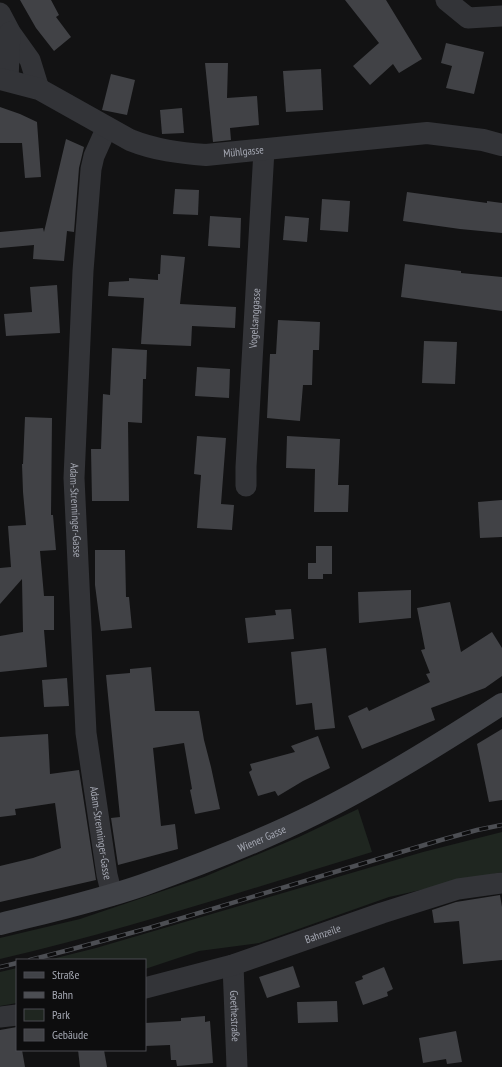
<svg xmlns="http://www.w3.org/2000/svg" width="502" height="1067" font-family="'PT Sans Narrow',sans-serif">
	<style>
		.green { fill: #1f2620 }
		.building { fill: #414246 }
		.lines { fill: none; stroke-linecap: round; stroke-linejoin: round }
		.minor { stroke: #333438; stroke-width: 21 }
		.tertiary { stroke: #333438; stroke-width: 22 }
		.secondary { stroke: #414348; stroke-width: 22 }
		.rail-casing { stroke: #4c4e53; stroke-width: 4.5 }
		.rail { stroke: #0d0d0e; stroke-width: 3; stroke-dasharray: 9; stroke-linecap: butt }
		.labels { text-anchor: middle; dominant-baseline: central; stroke-width: 4; stroke-linejoin: round; paint-order: stroke }
		.street-label { font-size: 11px; fill: #a5a8b3; stroke: #0d0d0e }
	</style>
	<rect width="100%" height="100%" fill="#121213"/>
	<g class="green">
		<path d="M358,809L372,852C249,889 126,930 0,959V938L80,919L204,877L299,837Z"/>
		<polygon points="502,832 502,872 389,897 259,943 199,951 145,969 145,960 48,960 96,948 423,852"/>
		<polygon points="17,968 17,1003 0,1006 0,972"/>
	</g>
	<g class="building">
		<polygon points="20,0 51,0 59,15 56,17 71,37 54,51 36,28"/>
		<polygon points="345,0 386,0 422,59 399,73 393,64 370,85 353,66 379,43"/>
		<polygon points="446,43 484,52 474,94 446,88 452,66 441,63"/>
		<polygon points="205,63 228,63 227,98 257,96 259,125 230,128 231,140 213,142"/>
		<polygon points="321,69 323,110 286,112 283,71"/>
		<polygon points="111,74 135,80 127,115 102,110"/>
		<polygon points="0,107 20,114 37,122 41,177 25,178 22,143 0,143"/>
		<polygon points="182,108 184,133 162,134 160,110"/>
		<polygon points="66,139 84,147 79,168 74,232 67,231 64,261 33,259 34,245 0,248 0,232 43,228 44,232"/>
		<polygon points="175,189 199,190 198,215 173,214"/>
		<polygon points="407,192 487,203 487,201 502,203 502,233 460,229 403,221"/>
		<polygon points="322,199 350,201 348,232 320,230"/>
		<polygon points="210,216 241,218 240,248 208,246"/>
		<polygon points="285,216 309,218 307,242 283,240"/>
		<polygon points="161,255 185,257 180,304 236,307 235,328 192,326 191,346 141,344 144,298 108,296 109,282 129,281 129,278 158,280 158,274 160,274"/>
		<polygon points="405,264 461,271 461,273 502,277 502,311 401,297"/>
		<polygon points="57,285 60,333 6,336 4,314 32,312 30,287"/>
		<polygon points="278,320 320,322 319,350 313,350 312,385 303,385 300,421 267,418 270,354 276,354"/>
		<polygon points="424,341 457,342 455,384 422,383"/>
		<polygon points="112,348 147,350 146,379 143,379 142,423 128,422 129,501 92,501 91,449 101,449 103,394 110,395"/>
		<polygon points="197,367 230,369 229,398 195,396"/>
		<polygon points="25,417 52,418 51,515 53,515 56,550 40,551 44,596 54,596 54,630 44,630 47,667 0,672 0,636 23,632 22,579 0,604 0,568 11,567 8,526 26,525 23,492 22,464 23,464"/>
		<polygon points="197,436 226,438 221,504 234,505 232,530 197,528 201,475 194,474"/>
		<polygon points="287,436 340,439 338,485 349,485 348,512 314,512 315,469 286,468"/>
		<polygon points="502,500 502,537 480,538 478,502"/>
		<polygon points="316,546 332,546 332,574 323,574 323,579 308,579 308,563 316,563"/>
		<polygon points="95,550 125,550 126,597 129,597 132,628 101,631 95,585"/>
		<polygon points="411,590 411,618 359,623 358,592"/>
		<polygon points="450,602 461,652 492,632 502,648 502,676 485,688 431,708 435,720 362,749 348,716 367,707 369,711 430,682 426,674 430,673 421,650 425,649 417,608"/>
		<polygon points="291,609 294,639 248,643 245,618 276,615 275,610"/>
		<polygon points="326,648 335,728 315,730 312,703 296,705 291,652"/>
		<polygon points="151,667 155,711 199,711 204,740 211,767 220,809 195,814 190,790 192,789 184,743 153,748 161,826 175,824 178,849 118,865 111,818 120,817 106,675 130,673 130,669"/>
		<polygon points="67,678 69,706 44,707 42,680"/>
		<polygon points="502,729 502,800 489,802 477,744"/>
		<polygon points="48,734 50,774 79,770 96,880 0,902 0,866 33,858 61,848 55,803 15,809 16,815 0,817 0,737"/>
		<polygon points="318,736 330,768 303,781 278,796 275,791 258,796 249,772 252,770 250,764 295,752 291,746"/>
		<polygon points="500,895 502,907 502,960 463,964 459,921 434,923 432,910 456,902"/>
		<polygon points="293,966 300,987 267,998 259,977"/>
		<polygon points="384,967 393,989 387,992 388,996 363,1005 355,982 363,979 362,976"/>
		<polygon points="337,1001 338,1022 298,1023 297,1002"/>
		<polygon points="205,1016 205,1022 210,1021 213,1063 177,1066 176,1060 171,1060 170,1045 145,1046 145,1023 181,1021 181,1018"/>
		<polygon points="17,1027 17,1050 22,1050 25,1067 0,1067 0,1030"/>
		<polygon points="456,1031 462,1062 447,1064 446,1059 423,1063 419,1038"/>
		<polygon points="78,1050 104,1050 107,1067 80,1067"/>
	</g>
	<g class="lines">
		<g class="minor">
			<polyline points="446,0 468,18 502,16"/>
			<polyline points="0,13 10,32 30,60 39,89"/>
			<polyline points="8,80 10,32"/>
			<path id="s1" d="M107,127L94,156L91,169L83,271L74,478L86,733L107,875L112,895"/>
			<path id="s2" d="M246,486V467L264,150"/>
			<path id="s3" d="M233,965L237,1067"/>
			<path id="s4" d="M145,988L233,965L382,913L458,889L502,883"/>
			<polyline points="0,1017 17,1015"/>
		</g>
		<path class="tertiary" id="s5" d="M0,79L39,89L130,140C155,150 179,153 206,155L427,133L483,140L502,145"/>
		<path class="secondary" id="s6" d="M0,924C48,912 97,901 143,885C202,864 261,841 317,813C381,781 442,743 502,704"/>
		<defs>
			<g id="rail">
				<polyline points="30,960 69,950 149,928 441,840 477,830 502,825"/>
				<polyline points="0,967 17,963"/>
			</g>
		</defs>
		<use href="#rail" class="rail-casing"/>
		<use href="#rail" class="rail"/>
	</g>
	<g class="labels">
		<g class="street-label">
			<text stroke="none"><textPath href="#s5" startOffset="260">Mühlgasse</textPath></text>
			<text stroke="none"><textPath href="#s2" startOffset="168">Vogelsanggasse</textPath></text>
			<text stroke="none"><textPath href="#s1" startOffset="387">Adam-Strenninger-Gasse</textPath></text>
			<text stroke="none"><textPath href="#s1" startOffset="711">Adam-Strenninger-Gasse</textPath></text>
			<text stroke="none"><textPath href="#s6" startOffset="276">Wiener Gasse</textPath></text>
			<text stroke="none"><textPath href="#s4" startOffset="186">Bahnzeile</textPath></text>
			<text stroke="none"><textPath href="#s3" startOffset="51">Goethestraße</textPath></text>
		</g>
	</g>
	<rect x="16" y="959" width="130" height="92" fill="#0d0d0e" stroke="#4a4b50"/>
	<rect x="24" y="972" width="20" height="6" fill="#414348" stroke="#4a4b50"/>
	<text x="52" y="979" font-size="12" fill="#a5a8b3">Straße</text>
	<rect x="24" y="992" width="20" height="6" fill="#4c4e53" stroke="#4a4b50"/>
	<text x="52" y="999" font-size="12" fill="#a5a8b3">Bahn</text>
	<rect x="24" y="1009" width="20" height="12" fill="#1f2620" stroke="#4a4b50"/>
	<text x="52" y="1019" font-size="12" fill="#a5a8b3">Park</text>
	<rect x="24" y="1029" width="20" height="12" fill="#414246" stroke="#4a4b50"/>
	<text x="52" y="1039" font-size="12" fill="#a5a8b3">Gebäude</text>
</svg>
